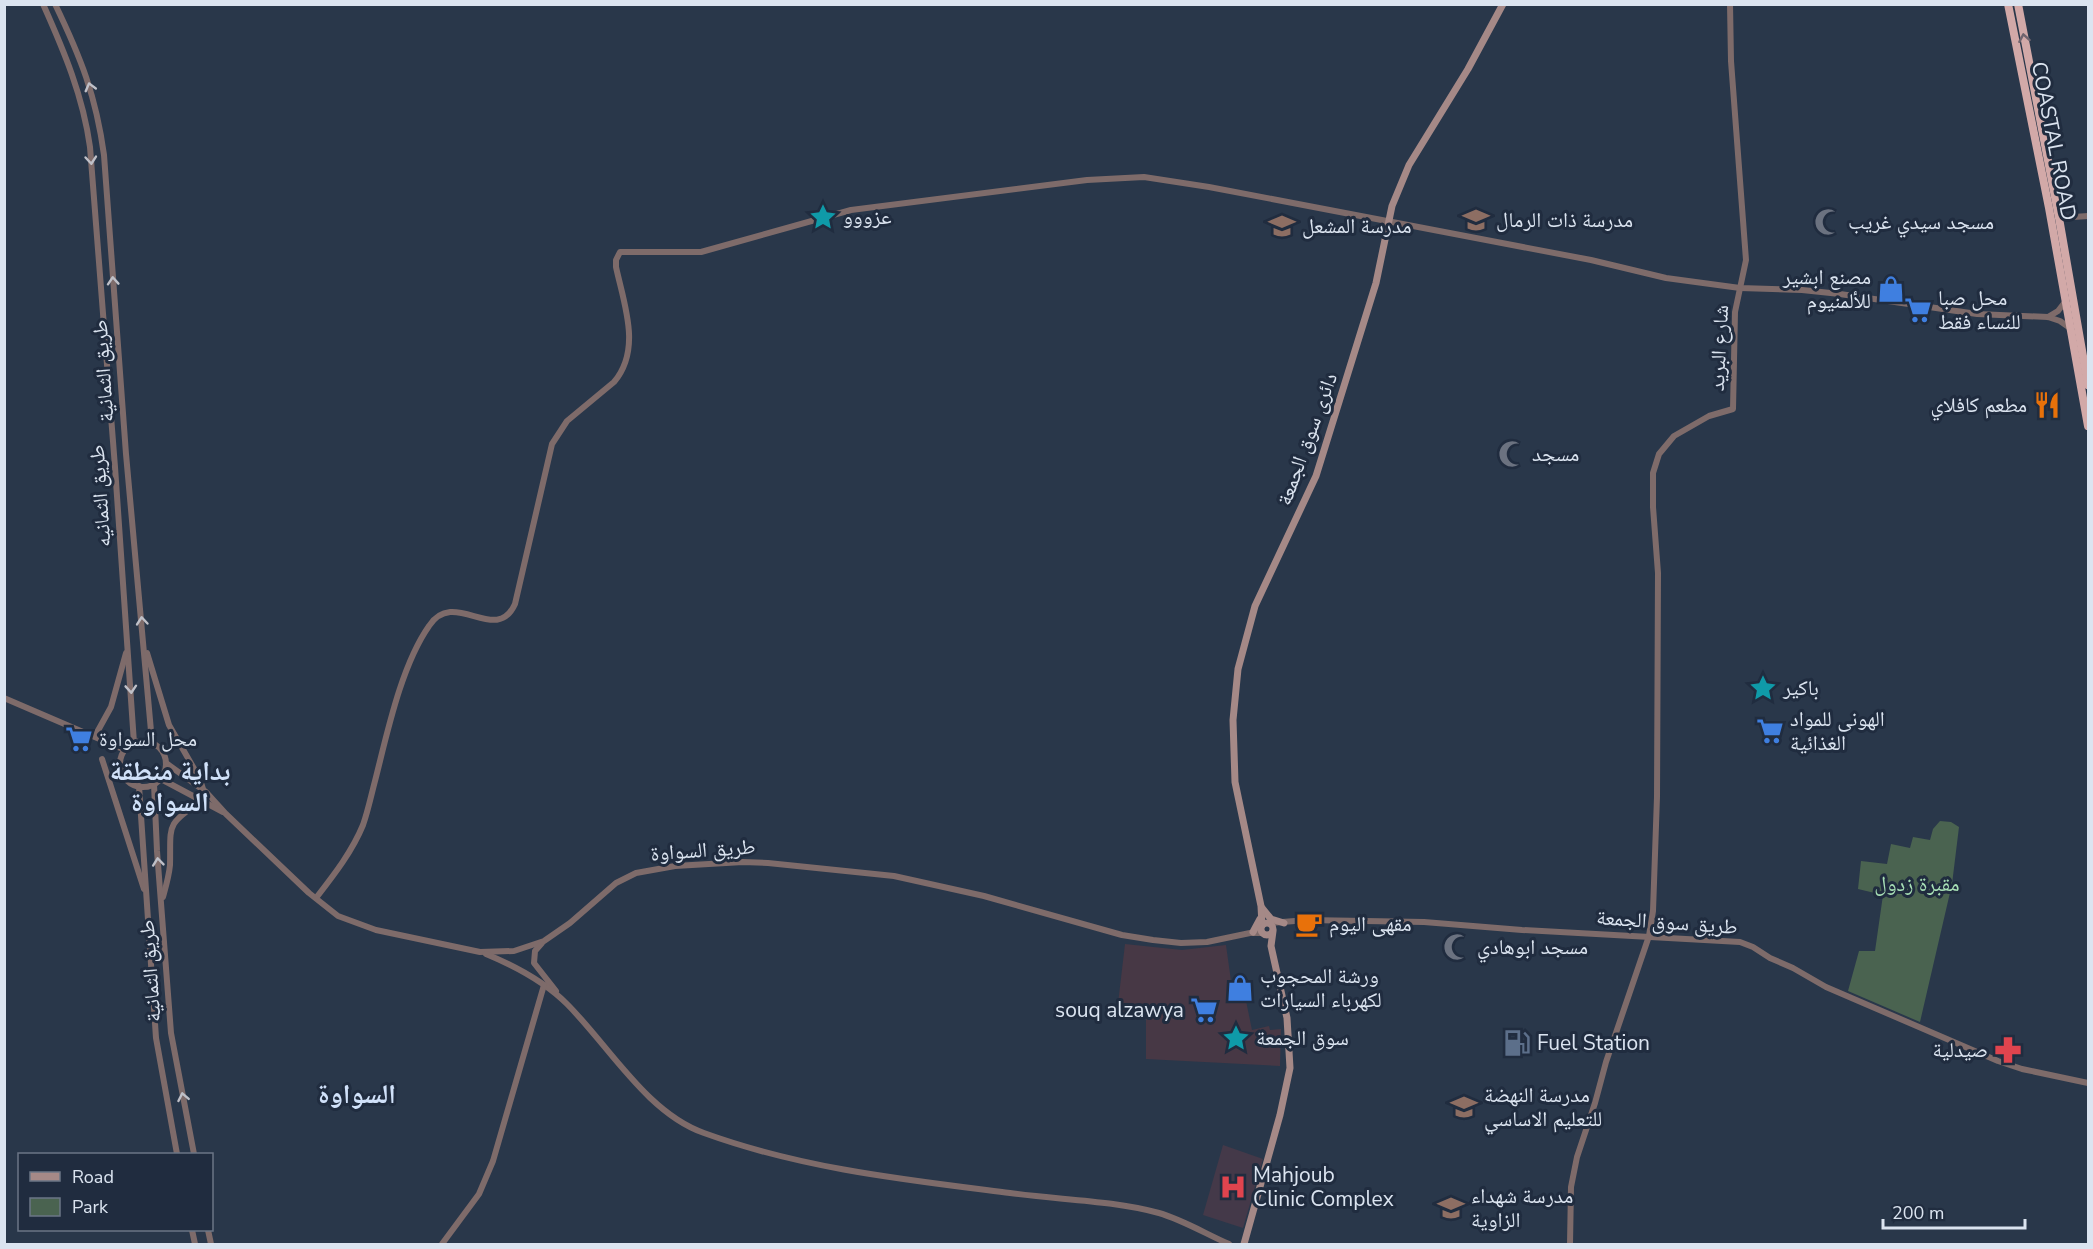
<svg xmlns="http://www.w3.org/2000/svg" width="2093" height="1249" font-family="'Nunito Sans','Noto Naskh Arabic',sans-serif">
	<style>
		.commercial { fill: #473845 }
		.medical { fill: #443949 }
		.green { fill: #4a6350 }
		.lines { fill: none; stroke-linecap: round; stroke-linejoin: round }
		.tertiary { stroke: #7e6b6a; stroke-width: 6 }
		.secondary { stroke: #a58987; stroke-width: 7 }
		.trunk { stroke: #d2a9a8; stroke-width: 8 }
		.oneway { stroke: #70646e }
		.oneway2 { stroke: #bfc0c8 }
		.labels { text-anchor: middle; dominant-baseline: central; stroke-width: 6; stroke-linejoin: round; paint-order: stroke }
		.street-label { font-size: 21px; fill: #dbe4f0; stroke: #202c3f }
		.poi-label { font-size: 21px; fill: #dbe4f0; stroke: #202c3f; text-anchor: start }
		.park-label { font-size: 21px; fill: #a7dfb5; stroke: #202c3f }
		.district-label { font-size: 27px; font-weight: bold; fill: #d0e1f9; stroke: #202c3f }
	</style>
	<rect width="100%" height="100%" fill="#29374a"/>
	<polygon class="commercial" points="1125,944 1182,950 1226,945 1232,988 1243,986 1252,1030 1269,1026 1270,1030 1281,1029 1280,1066 1146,1059 1146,1014 1117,1012"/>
	<polygon class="medical" points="1223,1145 1263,1159 1243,1228 1203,1215"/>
	<polygon class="green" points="1940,821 1951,822 1959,827 1952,884 1920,1022 1848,991 1859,951 1875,951 1883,895 1858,889 1861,861 1887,864 1891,844 1910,848 1913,837 1930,840 1933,829"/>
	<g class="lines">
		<g class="tertiary">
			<path d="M43,4C64,51 83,96 90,147L115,467L134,743"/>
			<path d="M55,4C81,58 96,96 104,155L126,454L152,742"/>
			<polyline points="2059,218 2088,216"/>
			<polyline points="2048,317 2058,311 2065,302"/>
			<polyline points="147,653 169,725 200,779 203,789"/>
			<polyline points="4,698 125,750"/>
			<polyline points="95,736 111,707 126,653"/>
			<circle cx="143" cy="764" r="23"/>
			<polyline points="102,759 144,889"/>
			<polyline points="166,763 206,792 226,814 309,893 338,916 376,930 480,952 514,951 544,941 570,923 616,883 636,873 675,866 743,862 768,863 894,876 984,896 1122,935 1153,940 1181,943 1207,942 1250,933 1263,933"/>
			<polyline points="161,779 223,812"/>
			<polyline points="154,784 157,851 171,1033 194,1154"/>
			<polyline points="139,786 156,1038 177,1154"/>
			<path d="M163,897C166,886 169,876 170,865C171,826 165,825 200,802"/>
			<path d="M316,898C333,876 352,852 363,825C368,811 371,796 375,781C387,734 401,666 429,626C454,587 496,646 515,604L552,444L567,421L614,382C642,349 624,304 616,267V260L620,252H701L851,210L1087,180L1144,177L1209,187L1591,260L1666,278L1740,288L1802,290L1840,294L1977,314L2048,317L2060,321L2070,328"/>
			<polyline points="1270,923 1307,920 1424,922 1522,930 1740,942 1753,947 1770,958 1793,968 1826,987 1998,1061 2022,1069 2088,1083"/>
			<polyline points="542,943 535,951 534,963 556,991"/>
			<path d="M486,954C515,966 545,982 567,1004C609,1046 647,1113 704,1133C803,1169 907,1180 1010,1193C1059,1200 1111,1200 1159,1213C1183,1220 1206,1234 1229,1244"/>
			<polyline points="192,1230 195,1244"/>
			<polyline points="208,1230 211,1244"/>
			<polyline points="442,1244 479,1194 493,1161 544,985"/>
			<polyline points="1570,1244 1571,1187 1577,1157 1595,1103 1606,1062 1649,936 1653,911 1657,797 1658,573 1653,507 1653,473 1659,454 1674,436 1709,416 1733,409 1735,312 1746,260 1731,61 1730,4"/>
		</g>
		<g class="secondary">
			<polyline points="1262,908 1271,919 1284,923"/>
			<circle cx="1267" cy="929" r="6"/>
			<polyline points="1262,925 1261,906 1235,782 1233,720 1238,669 1255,606 1316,476 1376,283 1392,206 1409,165 1468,69 1503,4"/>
			<polyline points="1253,932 1260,919"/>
			<polyline points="1244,1244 1280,1115 1290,1068 1287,1018 1271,946 1273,931"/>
		</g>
		<g class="trunk">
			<polyline points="2008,4 2049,208 2088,426"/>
			<polyline points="2018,4 2059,218 2088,385"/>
		</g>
	</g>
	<defs><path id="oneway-chevron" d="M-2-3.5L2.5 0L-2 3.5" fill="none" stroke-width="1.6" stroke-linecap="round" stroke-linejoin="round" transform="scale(1.5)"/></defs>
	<use class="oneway" href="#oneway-chevron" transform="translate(2024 38) rotate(-100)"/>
	<g class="oneway2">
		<use href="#oneway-chevron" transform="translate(90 87) rotate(-105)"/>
		<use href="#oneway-chevron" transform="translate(91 160) rotate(85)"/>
		<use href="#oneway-chevron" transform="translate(113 281) rotate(-94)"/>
		<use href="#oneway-chevron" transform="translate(142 621) rotate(-95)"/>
		<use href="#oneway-chevron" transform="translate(131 689) rotate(86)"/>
		<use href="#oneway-chevron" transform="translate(158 862) rotate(-96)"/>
		<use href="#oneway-chevron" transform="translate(183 1097) rotate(-101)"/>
	</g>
	<defs>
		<symbol id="sight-bare" viewBox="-9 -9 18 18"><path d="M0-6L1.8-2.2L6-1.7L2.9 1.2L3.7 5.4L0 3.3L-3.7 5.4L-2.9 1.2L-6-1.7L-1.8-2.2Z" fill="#0f9aa8" stroke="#202c3f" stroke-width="2.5" paint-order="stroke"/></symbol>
		<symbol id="school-bare" viewBox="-9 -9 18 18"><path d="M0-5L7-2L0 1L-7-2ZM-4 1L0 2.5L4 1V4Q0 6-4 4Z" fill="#8d6e63" stroke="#202c3f" stroke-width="2.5" paint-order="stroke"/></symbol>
		<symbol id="mosque-bare" viewBox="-9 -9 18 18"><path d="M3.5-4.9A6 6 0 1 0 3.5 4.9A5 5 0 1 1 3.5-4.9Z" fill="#6b7280" stroke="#202c3f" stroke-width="2.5" paint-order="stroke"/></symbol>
		<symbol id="shop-bare" viewBox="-9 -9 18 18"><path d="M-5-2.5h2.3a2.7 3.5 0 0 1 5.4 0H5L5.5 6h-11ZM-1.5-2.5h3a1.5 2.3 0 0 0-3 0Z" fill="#3f7fe0" stroke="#202c3f" stroke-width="2.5" paint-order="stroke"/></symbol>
		<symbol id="supermarket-bare" viewBox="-9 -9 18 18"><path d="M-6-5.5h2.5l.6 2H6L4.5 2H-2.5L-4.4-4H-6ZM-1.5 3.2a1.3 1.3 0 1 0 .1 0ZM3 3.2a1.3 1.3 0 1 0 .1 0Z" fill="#3f7fe0" stroke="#202c3f" stroke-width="2.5" paint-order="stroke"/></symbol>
		<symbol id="restaurant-bare" viewBox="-9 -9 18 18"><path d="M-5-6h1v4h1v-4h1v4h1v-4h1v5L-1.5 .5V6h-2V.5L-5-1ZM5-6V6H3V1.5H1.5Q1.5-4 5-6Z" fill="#e8710a" stroke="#202c3f" stroke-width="2.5" paint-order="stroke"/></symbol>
		<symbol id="cafe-bare" viewBox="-9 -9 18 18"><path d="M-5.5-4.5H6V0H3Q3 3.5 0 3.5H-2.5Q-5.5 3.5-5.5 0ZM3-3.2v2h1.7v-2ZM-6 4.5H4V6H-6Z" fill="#e8710a" stroke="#202c3f" stroke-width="2.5" paint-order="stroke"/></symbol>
		<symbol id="fuel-bare" viewBox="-9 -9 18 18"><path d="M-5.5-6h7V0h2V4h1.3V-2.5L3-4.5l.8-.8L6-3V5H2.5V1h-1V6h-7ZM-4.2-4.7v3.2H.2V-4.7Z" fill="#5c6f8a" stroke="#202c3f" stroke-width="2.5" paint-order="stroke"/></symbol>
		<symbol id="pharmacy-bare" viewBox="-9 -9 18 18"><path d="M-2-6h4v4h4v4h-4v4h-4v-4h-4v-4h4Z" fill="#e0444e" stroke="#202c3f" stroke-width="2.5" paint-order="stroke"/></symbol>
		<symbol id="hospital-bare" viewBox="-9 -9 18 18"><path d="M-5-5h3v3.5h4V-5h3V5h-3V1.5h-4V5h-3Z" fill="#e0444e" stroke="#202c3f" stroke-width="2.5" paint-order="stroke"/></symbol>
	</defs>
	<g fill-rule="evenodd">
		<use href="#sight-bare" x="804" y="198" width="38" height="38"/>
		<use href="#school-bare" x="1457" y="201" width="38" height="38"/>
		<use href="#mosque-bare" x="1809" y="203" width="38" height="38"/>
		<use href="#school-bare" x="1263" y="207" width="38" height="38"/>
		<use href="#shop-bare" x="1872" y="270" width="38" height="38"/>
		<use href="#supermarket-bare" x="1899" y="291" width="38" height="38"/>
		<use href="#restaurant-bare" x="2028" y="386" width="38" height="38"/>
		<use href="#mosque-bare" x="1493" y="435" width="38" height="38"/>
		<use href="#sight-bare" x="1744" y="669" width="38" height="38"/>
		<use href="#supermarket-bare" x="1751" y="712" width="38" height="38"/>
		<use href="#supermarket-bare" x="60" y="720" width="38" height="38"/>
		<use href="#cafe-bare" x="1290" y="905" width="38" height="38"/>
		<use href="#mosque-bare" x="1438" y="928" width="38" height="38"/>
		<use href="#shop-bare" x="1221" y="969" width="38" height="38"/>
		<use href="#supermarket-bare" x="1185" y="991" width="38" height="38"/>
		<use href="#sight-bare" x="1217" y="1019" width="38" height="38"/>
		<use href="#fuel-bare" x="1498" y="1024" width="38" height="38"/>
		<use href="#pharmacy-bare" x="1989" y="1031" width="38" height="38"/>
		<use href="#school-bare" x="1445" y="1088" width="38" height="38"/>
		<use href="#hospital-bare" x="1214" y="1168" width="38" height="38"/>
		<use href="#school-bare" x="1432" y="1189" width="38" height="38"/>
	</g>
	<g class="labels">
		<g class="street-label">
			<text transform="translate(2054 141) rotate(79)">COASTAL ROAD</text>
			<text transform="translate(1719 348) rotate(-87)">شارع البريد</text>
			<text transform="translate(103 371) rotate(-94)">طريق الثمانية</text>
			<text transform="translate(1307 439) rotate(-70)">دائرى سوق الجمعة</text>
			<text transform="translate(100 496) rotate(-94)">طريق الثمانيه</text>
			<text transform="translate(703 850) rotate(-4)">طريق السواوة</text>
			<text transform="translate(1667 922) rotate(4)">طريق سوق الجمعة</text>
			<text transform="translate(150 971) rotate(-94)">طريق الثمانية</text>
		</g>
		<g class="poi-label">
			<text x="843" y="217">عزووو</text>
			<text x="1496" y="220">مدرسة ذات الرمال</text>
			<text x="1848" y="222">مسجد سيدي غريب</text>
			<text x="1302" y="226">مدرسة المشعل</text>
			<text x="1871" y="277" text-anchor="end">مصنع ابشير<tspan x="1871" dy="24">للألمنيوم</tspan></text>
			<text x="1938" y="298">محل صبا<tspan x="1938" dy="24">للنساء فقط</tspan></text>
			<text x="2027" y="405" text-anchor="end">مطعم كافلاي</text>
			<text x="1532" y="454">مسجد</text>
			<text x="1783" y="688">باكير</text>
			<text x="1790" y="719">الهونى للمواد<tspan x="1790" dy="24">الغذائية</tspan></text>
			<text x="99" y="739">محل السواوة</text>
			<text x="1329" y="924">مقهى اليوم</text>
			<text x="1477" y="947">مسجد ابوهادي</text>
			<text x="1260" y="976">ورشة المحجوب<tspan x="1260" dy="24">لكهرباء السيارات</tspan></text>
			<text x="1184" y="1010" text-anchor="end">souq alzawya</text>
			<text x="1256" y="1038">سوق الجمعة</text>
			<text x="1537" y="1043">Fuel Station</text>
			<text x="1988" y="1050" text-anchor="end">صيدلية</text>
			<text x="1484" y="1095">مدرسة النهضة<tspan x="1484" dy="24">للتعليم الاساسي</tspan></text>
			<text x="1253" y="1175">Mahjoub<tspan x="1253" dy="24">Clinic Complex</tspan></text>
			<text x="1471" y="1196">مدرسة شهداء<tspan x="1471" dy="24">الزاوية</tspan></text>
		</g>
		<g class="park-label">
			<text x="1917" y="884">مقبرة زدول</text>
		</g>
		<g class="district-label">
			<text x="170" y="771">بداية منطقة<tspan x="170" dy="31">السواوة</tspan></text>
			<text x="357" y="1094">السواوة</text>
		</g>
	</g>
	<rect width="2093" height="1249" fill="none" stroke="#dbe4f0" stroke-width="12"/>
	<rect x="18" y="1153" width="195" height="78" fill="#202c3f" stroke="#6b7686" stroke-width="1.5"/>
	<rect x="30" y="1172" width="30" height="9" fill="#a58987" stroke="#6b7686" stroke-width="1.5"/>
	<text x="72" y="1183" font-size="18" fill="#dbe4f0">Road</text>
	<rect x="30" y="1198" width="30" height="18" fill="#4a6350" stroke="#6b7686" stroke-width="1.5"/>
	<text x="72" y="1213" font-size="18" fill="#dbe4f0">Park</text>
	<path d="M1883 1219v9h142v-9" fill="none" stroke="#dbe4f0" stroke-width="3"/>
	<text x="1892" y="1219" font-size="18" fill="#dbe4f0" stroke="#202c3f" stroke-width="4.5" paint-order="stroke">200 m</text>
</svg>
